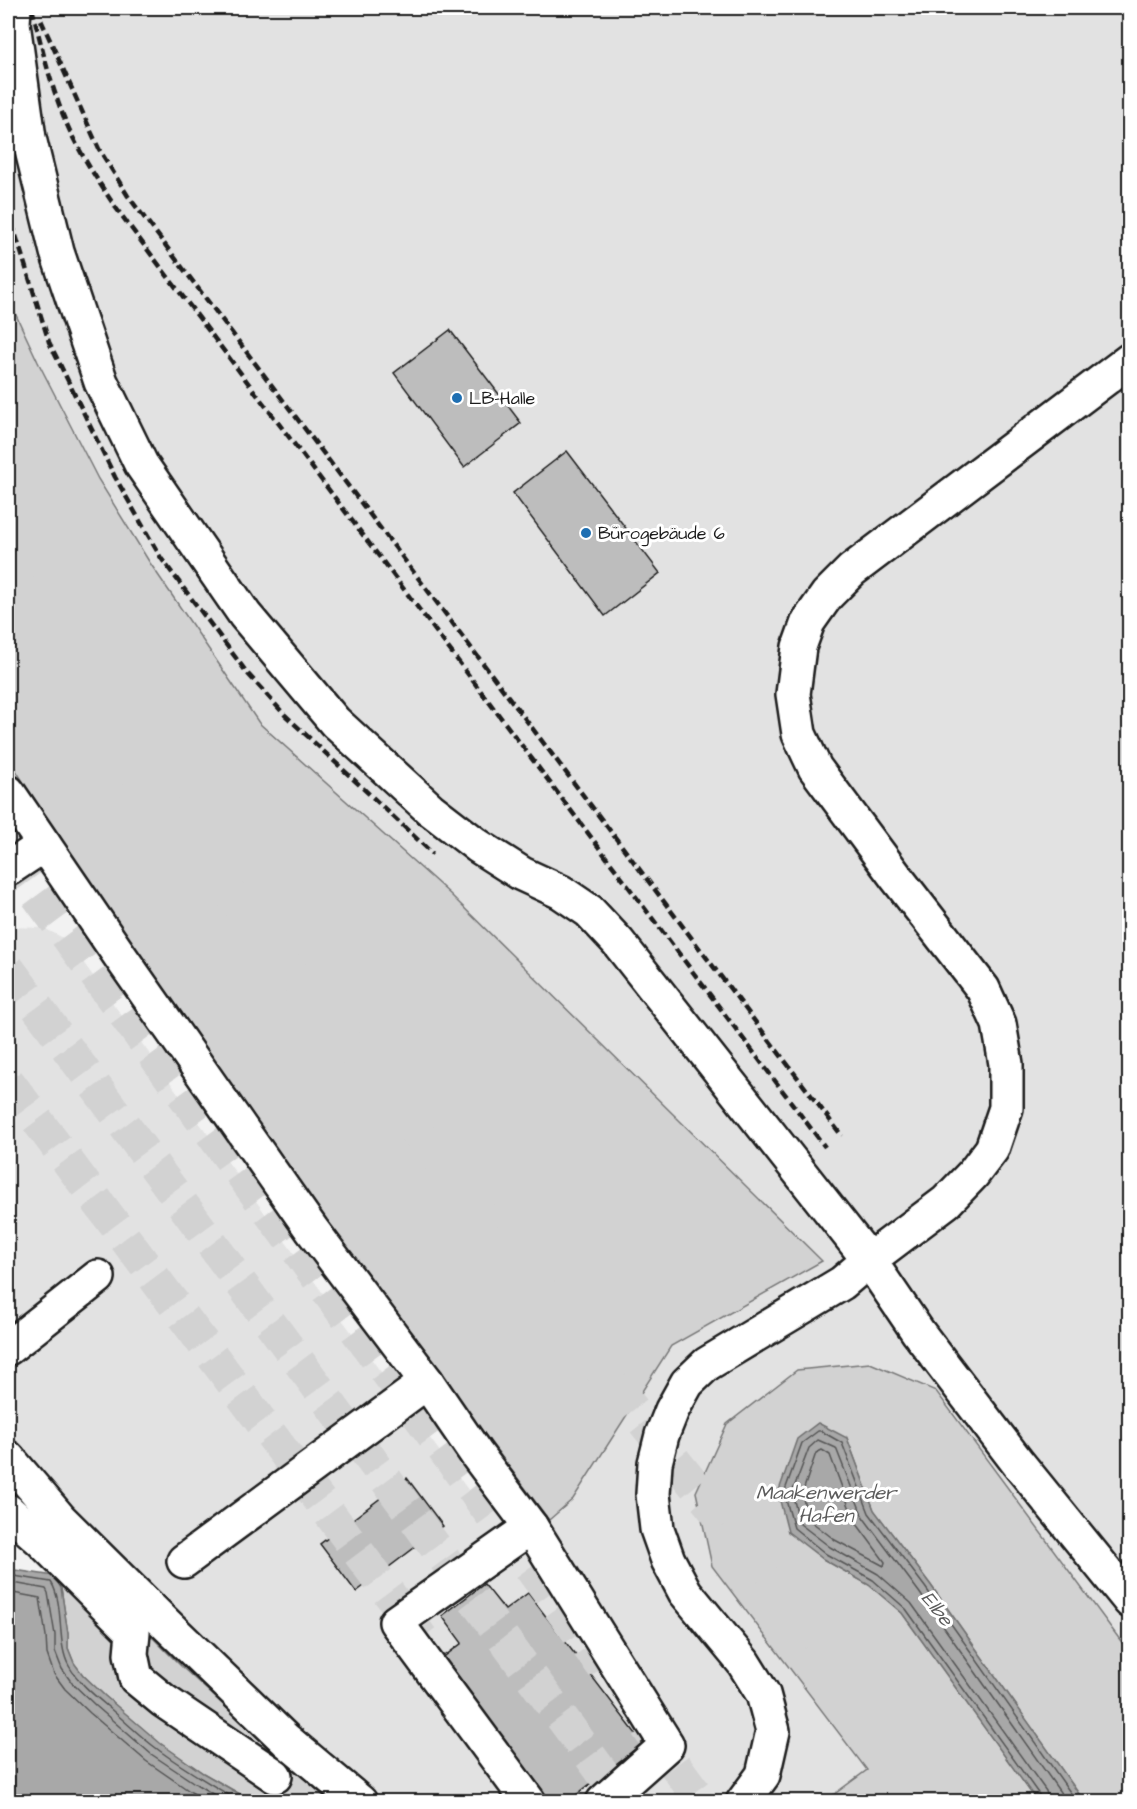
<svg xmlns="http://www.w3.org/2000/svg" width="1137" height="1809" font-family="'Architects Daughter',sans-serif">
	<style>
		.built { fill: #e2e2e2 }
		.green { fill: #d2d2d2; stroke: #777; stroke-width: 1.5 }
		.water { fill: #a8a8a8; stroke: #707070; stroke-width: 1.5 }
		.lines { fill: none; stroke-linecap: round; stroke-linejoin: round }
		.shore { stroke: #545454; stroke-width: 1.5 }
		.building { fill: #bdbdbd; stroke: #1c1c1c; stroke-width: 1.5 }
		.highway-tunnel { stroke: #d2d2d2; stroke-width: 33; stroke-dasharray: 33 16; stroke-linecap: butt }
		.minor-casing { stroke: #1c1c1c; stroke-width: 38 }
		.minor { stroke: #fff; stroke-width: 33 }
		.rail { stroke: #1c1c1c; stroke-width: 4.5; stroke-dasharray: 9 4.5; stroke-linecap: butt }
		.poi-dot { fill: #1f6fb2; stroke: #fff; stroke-width: 2 }
		.labels { text-anchor: middle; dominant-baseline: central; stroke-width: 6; stroke-linejoin: round; paint-order: stroke }
		.poi-label { font-size: 18px; fill: #1c1c1c; stroke: #fff; text-anchor: start }
		.water-label { font-size: 20px; font-style: italic; fill: #5b5b5b; stroke: #fff }
	</style>
	<rect width="100%" height="100%" fill="#f2f2f2"/>
	<filter id="ink" filterUnits="userSpaceOnUse"><feTurbulence type="fractalNoise" baseFrequency=".0167" numOctaves="2"/><feDisplacementMap in="SourceGraphic" scale="12" xChannelSelector="R" yChannelSelector="G"/><feConvolveMatrix kernelMatrix="1 2 1 2 8 2 1 2 1" color-interpolation-filters="sRGB"/></filter>
	<g filter="url(#ink)">
		<polygon class="built" points="8,8 1129,8 1129,1652 936,1391 727,1424 696,1492 712,1566 867,1771 825,1801 329,1801 183,1668 8,1492 8,927 44,928 67,940 335,1310 469,1491 506,1462 549,1520 573,1499 671,1346 821,1260 450,894 259,723 150,563 98,479 38,362 8,298"/>
		<g class="green">
			<polygon points="8,298 38,362 98,479 150,563 259,723 450,894 822,1261 671,1346 573,1499 549,1520 363,1272 154,986 8,758"/>
			<polygon points="870,1363 936,1391 1129,1652 1129,1801 1084,1801 930,1584 874,1510 847,1438 823,1559 869,1585 902,1613 1037,1801 825,1801 867,1770 712,1566 696,1492 727,1424 797,1370"/>
			<polygon points="54,1576 137,1622 183,1668 329,1801 252,1801 203,1773 159,1743 105,1696 83,1675 74,1663 68,1648 68,1634 61,1588"/>
		</g>
		<g class="water">
			<polygon points="818,1423 847,1438 874,1510 930,1584 1084,1801 1037,1801 902,1613 869,1585 823,1559 788,1532 778,1493 797,1439"/>
			<polygon points="8,1569 54,1576 61,1588 68,1634 68,1648 74,1663 83,1675 105,1696 160,1743 203,1773 252,1801 8,1801"/>
		</g>
		<g class="lines">
			<g class="shore">
				<polygon points="822,1450 830,1455 854,1520 885,1562 884,1566 835,1540 808,1519 802,1494 816,1453"/>
				<path d="M8,1575L51,1582C65,1605 56,1643 69,1666C79,1684 99,1699 114,1712C128,1724 141,1737 156,1748C182,1768 212,1785 241,1802"/>
				<polyline points="8,1582 46,1589 48,1593 55,1635 55,1651 62,1669 72,1683 96,1706 151,1754 196,1784 226,1802"/>
				<polyline points="8,1592 40,1598 46,1636 47,1654 54,1674 65,1689 90,1713 146,1761 191,1792 208,1802"/>
				<polyline points="1041,1802 1040,1796 906,1609 873,1580 826,1554 794,1528 784,1493 802,1443 818,1431 821,1431 842,1443 869,1513 925,1587 1077,1802"/>
				<polyline points="1049,1802 1046,1791 911,1603 878,1574 830,1547 800,1524 792,1493 809,1448 818,1440 836,1448 863,1517 919,1592 1067,1802"/>
			</g>
		</g>
		<g class="building">
			<polygon points="450,330 521,423 464,467 394,373"/>
			<polygon points="567,451 660,573 605,616 513,493"/>
			<polygon points="407,1478 443,1526 356,1592 320,1544"/>
			<polygon points="484,1584 505,1610 528,1593 643,1743 567,1802 543,1802 437,1662 462,1643 442,1616"/>
		</g>
		<g class="lines">
			<g class="highway-tunnel">
				<polyline points="8,554 116,746 608,1378 950,1802"/>
				<polyline points="8,856 603,1667"/>
				<polyline points="8,968 624,1802"/>
				<polyline points="8,1081 422,1638"/>
				<polyline points="646,1726 702,1802"/>
			</g>
			<defs>
				<g id="minor">
					<polyline points="14,8 13,23 29,138 57,252 101,382 141,464 245,615 335,722 430,809 478,846 522,874 561,892 589,911 618,942 869,1260 918,1332 1018,1463 1130,1601"/>
					<polyline points="8,792 120,956 312,1230 427,1382 477,1455 531,1527 667,1745 603,1802"/>
					<polyline points="8,869 44,845"/>
					<polyline points="8,1348 98,1277"/>
					<polyline points="8,1458 60,1519 166,1624 286,1740 360,1802"/>
					<polyline points="8,1511 41,1540 133,1632 131,1654 136,1678 164,1701 275,1776"/>
					<polyline points="184,1561 427,1382"/>
					<polyline points="529,1802 396,1622 531,1527"/>
					<polyline points="743,1802 763,1775 773,1731 763,1694 743,1662 685,1592 668,1560 657,1529 653,1494 655,1463 662,1435 672,1410 687,1383 707,1364 842,1283 869,1260 946,1202 973,1174 992,1149 1006,1108 1006,1064 999,1024 983,989 896,877 815,768 799,734 793,694 799,647 808,622 827,595 852,570 1130,360"/>
				</g>
			</defs>
			<use href="#minor" class="minor-casing"/>
			<use href="#minor" class="minor"/>
			<g class="rail">
				<path d="M32,8C41,44 49,80 63,115C76,148 96,178 116,208L825,1147"/>
				<polyline points="41,20 99,149 128,196 842,1136"/>
				<polyline points="8,210 49,342 115,477 161,558 248,674 285,715 433,854"/>
			</g>
		</g>
	</g>
	<g class="poi-dot">
		<circle cx="457" cy="398" r="6"/>
		<circle cx="586" cy="533" r="6"/>
	</g>
	<g class="labels">
		<g class="poi-label">
			<text x="469" y="398">LB-Halle</text>
			<text x="598" y="533">Bürogebäude 6</text>
		</g>
		<g class="water-label">
			<text x="826" y="1493">Maakenwerder<tspan x="826" dy="23">Hafen</tspan></text>
			<text transform="translate(937 1609) rotate(52)">Elbe</text>
		</g>
	</g>
	<rect width="1137" height="1809" fill="none" stroke="#fff" stroke-width="30"/>
	<rect x="15" y="15" width="1107" height="1779" fill="none" stroke="#1c1c1c" stroke-width="2" filter="url(#ink)"/>
</svg>
